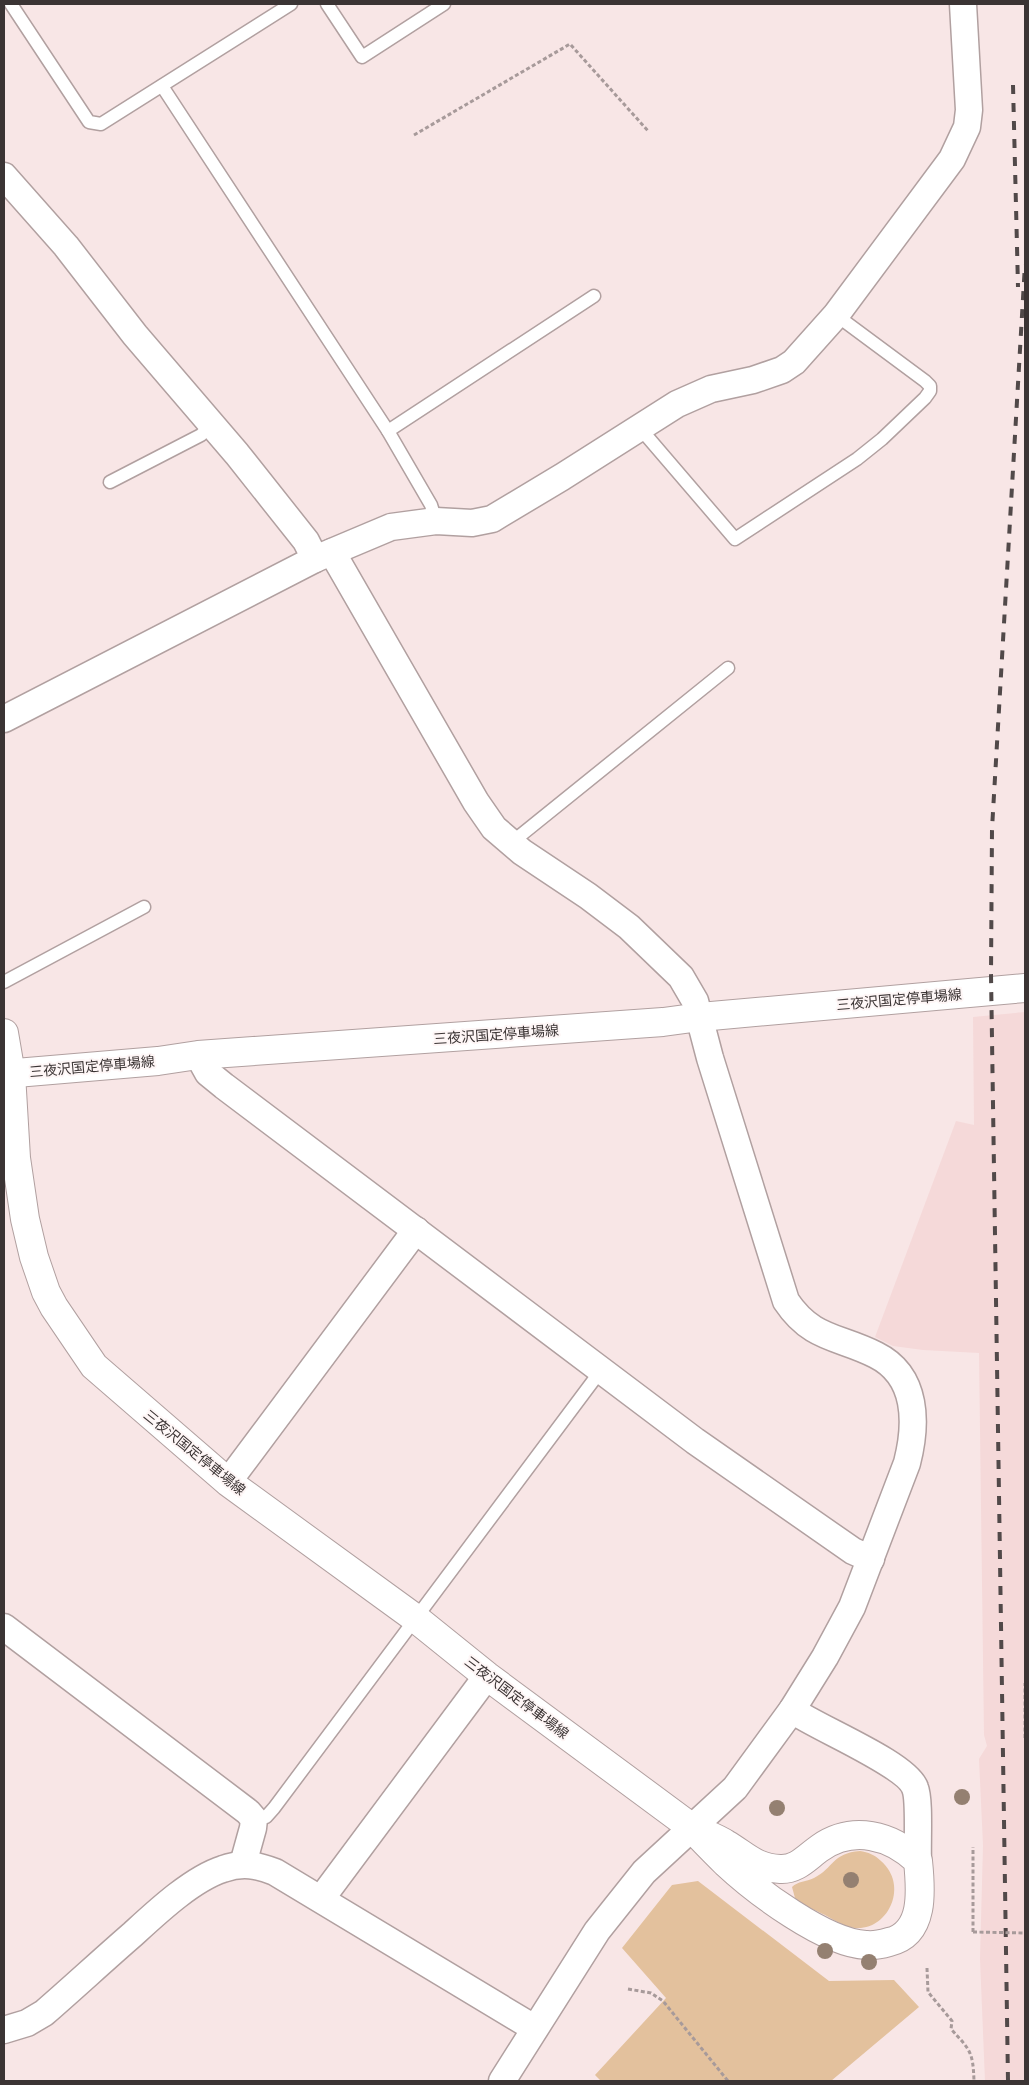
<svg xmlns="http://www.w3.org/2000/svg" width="1029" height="2085" font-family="Manrope,'Noto Sans JP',sans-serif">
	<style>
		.built { fill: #f5d9d9 }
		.green { fill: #e3c19d }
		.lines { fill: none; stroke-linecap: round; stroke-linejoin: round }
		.service-casing { stroke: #b1a0a0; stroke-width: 15 }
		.minor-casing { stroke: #b1a0a0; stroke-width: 29 }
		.tertiary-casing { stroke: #b1a0a0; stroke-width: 30 }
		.secondary-casing { stroke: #b1a0a0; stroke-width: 30 }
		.path { stroke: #a79a9a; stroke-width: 3; stroke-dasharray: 4 2.5; stroke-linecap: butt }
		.service { stroke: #fff; stroke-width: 12 }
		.minor { stroke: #fff; stroke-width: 26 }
		.tertiary { stroke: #fff; stroke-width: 28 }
		.secondary { stroke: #fff; stroke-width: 28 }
		.rail { stroke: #514949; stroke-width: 4; stroke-dasharray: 9 9; stroke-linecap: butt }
		.path-bridge { stroke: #a79a9a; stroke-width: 3; stroke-dasharray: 4 2.5; stroke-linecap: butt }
		.tree { fill: #948071 }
		.labels { text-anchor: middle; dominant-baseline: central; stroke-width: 4; stroke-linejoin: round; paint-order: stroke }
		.street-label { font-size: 14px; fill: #3b3434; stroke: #fef6f6 }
	</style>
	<rect width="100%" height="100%" fill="#f8e6e6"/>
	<polygon class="built" points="1025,1012 1025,2081 985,2081 980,1959 983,1845 979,1759 987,1746 984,1735 979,1353 923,1350 893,1346 875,1337 956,1121 974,1125 973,1017"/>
	<g class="green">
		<path d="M860,1851C868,1852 875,1855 881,1861C912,1888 884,1939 846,1926C839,1923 832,1919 825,1915C815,1910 803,1906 795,1898L792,1887C798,1881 806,1882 814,1878C834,1868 832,1853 860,1851Z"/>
		<polygon points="698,1881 829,1981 894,1980 919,2007 831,2081 601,2081 595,2075 666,1998 622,1948 672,1885"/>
	</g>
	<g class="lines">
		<defs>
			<g id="service">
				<polyline points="11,4 89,122 101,124 291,4"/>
				<polyline points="327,4 362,57 444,4"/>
				<polyline points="162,86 388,431 431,505 436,521"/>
				<polyline points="639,427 735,539 857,459 882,439 925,398 930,391 930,386 925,381 836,315"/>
				<polyline points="388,431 594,296"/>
				<polyline points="110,482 201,435 212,424"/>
				<polyline points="511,843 728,668"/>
				<polyline points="4,982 144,907"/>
				<polyline points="254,1819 266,1817 274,1808 602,1369"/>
			</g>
			<g id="minor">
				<polyline points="4,176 66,246 135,335 237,454 306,541 315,559"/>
				<path d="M332,552L476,802L494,828L522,852L588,896L629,927L681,977L695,1001L710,1058L786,1301C812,1340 839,1336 876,1355C918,1376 917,1424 907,1463L852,1607L825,1657L792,1710L735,1788L644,1872L597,1931L502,2081"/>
				<polyline points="4,719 315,559 391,527 436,521 472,523 492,519 562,477 677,404 711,389 753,380 782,370 794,362 836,315 952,159 967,127 969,110 963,4"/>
				<polyline points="198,1055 208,1073 224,1086 695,1441 853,1551 871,1559"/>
				<polyline points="228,1482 416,1230"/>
				<polyline points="4,1627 248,1812 254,1819 253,1828 243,1864"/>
				<path d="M792,1710C817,1728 907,1764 915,1788C920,1800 917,1845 918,1861"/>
				<polyline points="321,1899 487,1676"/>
				<path d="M4,2030L27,2023L44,2013C74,1987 103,1960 133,1934C157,1912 192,1879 223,1869C242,1862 258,1865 275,1872L534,2028"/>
			</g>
			<g id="tertiary">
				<polyline points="4,1033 11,1074"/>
				<path d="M691,1827C702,1833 715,1837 726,1844C745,1855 755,1868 780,1869C797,1870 807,1857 820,1848C853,1825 891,1835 918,1861C921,1890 925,1934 889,1942C882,1944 874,1946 866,1945C825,1943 756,1891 726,1863C714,1851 702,1839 691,1827Z"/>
			</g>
			<g id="secondary">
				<polyline points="4,1074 158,1061 198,1055 663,1022 700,1017 1025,988"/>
				<polyline points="11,1074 16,1158 25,1219 34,1257 46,1292 54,1307 94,1366 228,1482 415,1618 487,1676 691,1827"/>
			</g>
		</defs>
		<use href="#service" class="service-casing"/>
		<use href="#minor" class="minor-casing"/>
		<use href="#tertiary" class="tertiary-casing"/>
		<use href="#secondary" class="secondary-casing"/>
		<g class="path">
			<polyline points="414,135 570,44 649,132"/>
			<polyline points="1025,1738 1025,1683"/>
			<polyline points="973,1932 973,1847"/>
			<path d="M927,1968L928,1992L952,2021L951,2029C970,2050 973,2051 974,2081"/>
			<polyline points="628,1989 651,1993 663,2001 728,2081"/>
		</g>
		<use href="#service" class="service"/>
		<use href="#minor" class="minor"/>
		<use href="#tertiary" class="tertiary"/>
		<use href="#secondary" class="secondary"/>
		<g class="rail">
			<polyline points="1013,85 1018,287"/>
			<polyline points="1008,2081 991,974 992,829 1025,264"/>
		</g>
		<polyline class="path-bridge" points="973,1932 1025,1933"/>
	</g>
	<g class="tree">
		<circle cx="962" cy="1797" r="8"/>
		<circle cx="777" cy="1808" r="8"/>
		<circle cx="851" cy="1880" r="8"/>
		<circle cx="825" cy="1951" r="8"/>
		<circle cx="869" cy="1962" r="8"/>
	</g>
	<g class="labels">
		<g class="street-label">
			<text transform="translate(899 999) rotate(-5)">三夜沢国定停車場線</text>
			<text transform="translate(496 1034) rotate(-4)">三夜沢国定停車場線</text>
			<text transform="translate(92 1066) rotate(-5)">三夜沢国定停車場線</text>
			<text transform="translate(195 1452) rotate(39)">三夜沢国定停車場線</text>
			<text transform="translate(517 1697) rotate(37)">三夜沢国定停車場線</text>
		</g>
	</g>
	<rect width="1029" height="2085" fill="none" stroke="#3b3434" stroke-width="10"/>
</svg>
